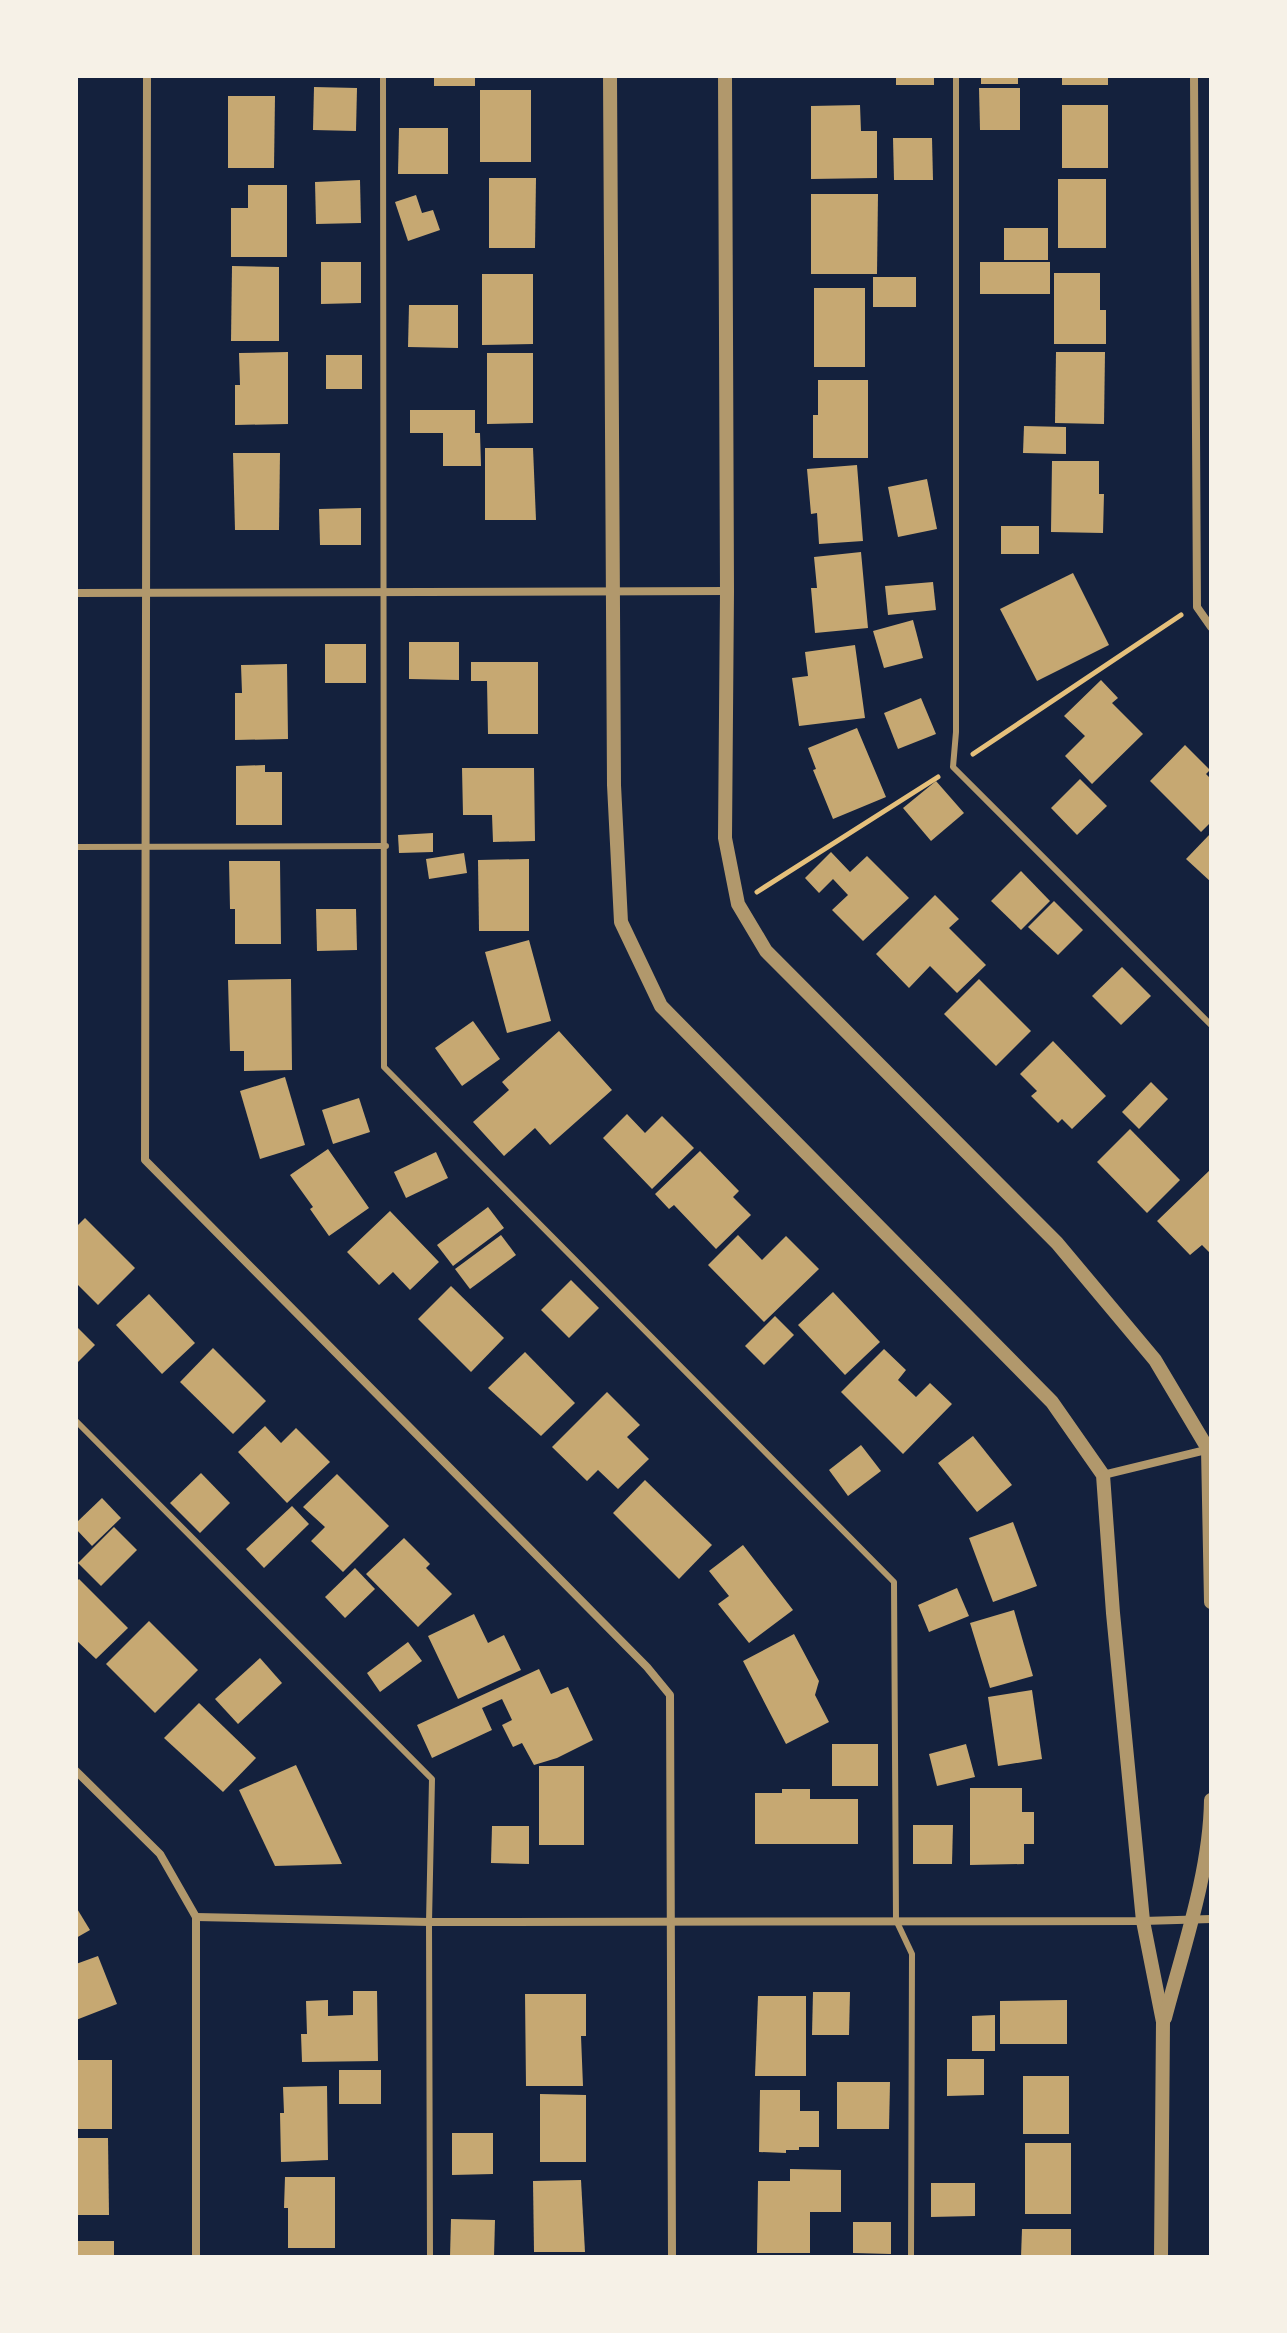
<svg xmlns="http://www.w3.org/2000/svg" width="1287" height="2333" font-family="'DejaVu Sans',sans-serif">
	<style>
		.building { fill: #c6a872 }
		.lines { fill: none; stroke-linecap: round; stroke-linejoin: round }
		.path { stroke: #e5c07b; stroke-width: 5 }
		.service { stroke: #b1986c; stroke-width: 6 }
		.minor { stroke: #b1986c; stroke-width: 8 }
		.tertiary { stroke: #b1986c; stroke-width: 14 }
	</style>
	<rect width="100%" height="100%" fill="#14213d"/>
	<g class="building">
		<rect x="434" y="76" width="41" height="10"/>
		<rect x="896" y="76" width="38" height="9"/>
		<rect x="981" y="76" width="37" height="8"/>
		<rect x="1062" y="76" width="46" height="9"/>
		<polygon points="314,87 357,88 356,131 313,130"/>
		<polygon points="979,88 1020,88 1020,130 980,130"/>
		<rect x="480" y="90" width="51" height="72"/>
		<polygon points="228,96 275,96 274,168 228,168"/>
		<polygon points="860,105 861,131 877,131 877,178 811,179 811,106"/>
		<rect x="1062" y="105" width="46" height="63"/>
		<polygon points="399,128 448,128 448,174 398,174"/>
		<polygon points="893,138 932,138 933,180 894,180"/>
		<polygon points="489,178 536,178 535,248 489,248"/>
		<rect x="1058" y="179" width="48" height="69"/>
		<polygon points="360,180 361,223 316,224 315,182"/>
		<polygon points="248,185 287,185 287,257 231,257 231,208 248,208"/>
		<polygon points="811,194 878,194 877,274 811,274"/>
		<polygon points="416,195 422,213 433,210 440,230 408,241 395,202"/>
		<rect x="1004" y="228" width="44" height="32"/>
		<polygon points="321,262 361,262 361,303 321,304"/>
		<rect x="980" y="262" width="70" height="32"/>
		<polygon points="232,266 279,267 279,341 231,341"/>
		<polygon points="1054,273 1100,273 1100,310 1106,310 1106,344 1054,344"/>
		<polygon points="482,274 533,274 533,344 482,345"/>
		<rect x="873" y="277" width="43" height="30"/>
		<rect x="814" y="288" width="51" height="79"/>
		<polygon points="409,305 458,305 458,348 408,347"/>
		<polygon points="288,352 288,424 235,425 235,385 240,385 239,353"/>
		<polygon points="1056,352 1105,352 1104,424 1055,423"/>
		<polygon points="487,353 533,353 533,423 487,424"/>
		<rect x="326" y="355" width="36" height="34"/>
		<polygon points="818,380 868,380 868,458 813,458 813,415 818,415"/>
		<polygon points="410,410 475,410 475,433 480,433 481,466 443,466 443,433 410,433"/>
		<polygon points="1024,426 1066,427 1066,454 1023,453"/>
		<polygon points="485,448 533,448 536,520 485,520"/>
		<polygon points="233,453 280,453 279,530 235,530"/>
		<polygon points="1052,461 1099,461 1099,494 1104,494 1103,533 1051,532"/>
		<polygon points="857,465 863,541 819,544 817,513 811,514 807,469"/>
		<polygon points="927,479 937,529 898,537 888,487"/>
		<polygon points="361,508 361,545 320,545 319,509"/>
		<rect x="1001" y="526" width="38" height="28"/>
		<polygon points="861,552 868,628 815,633 811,588 817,588 814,557"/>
		<polygon points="1073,573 1109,645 1037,681 1000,609"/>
		<polygon points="933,582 936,610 888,615 885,586"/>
		<polygon points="913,620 923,658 884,668 873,631"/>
		<polygon points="409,642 459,642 459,680 409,679"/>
		<rect x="325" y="644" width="41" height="39"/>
		<polygon points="855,645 865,718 799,726 792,678 808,676 805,652"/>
		<polygon points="471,662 538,662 538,734 488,734 487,681 471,681"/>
		<polygon points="287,664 288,739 235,740 235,693 242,693 241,665"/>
		<polygon points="1101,680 1118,698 1112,703 1143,734 1092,784 1065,756 1085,736 1064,716"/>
		<polygon points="921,698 936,734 898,749 884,713"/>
		<polygon points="857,728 886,797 833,819 813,770 816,769 808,748"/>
		<polygon points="1185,745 1210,770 1206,774 1211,779 1211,822 1201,832 1150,781"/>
		<polygon points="265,765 265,772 282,772 282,825 236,825 236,766"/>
		<polygon points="462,768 534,768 535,841 493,842 492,815 463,815"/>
		<polygon points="1080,779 1107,806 1077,835 1051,808"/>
		<polygon points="936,781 964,813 931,841 903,808"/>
		<polygon points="433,833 433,852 399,853 398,835"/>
		<polygon points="1211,833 1211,882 1186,859"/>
		<polygon points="831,852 850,872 867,856 909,898 863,941 832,910 848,895 833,879 819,893 805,878"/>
		<polygon points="464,853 467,873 429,879 426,859"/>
		<polygon points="529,859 529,931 479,931 478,860"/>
		<polygon points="229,861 280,861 281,944 235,944 235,909 230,909"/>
		<polygon points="1021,871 1050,901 1021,930 991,901"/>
		<polygon points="935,895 959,919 949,928 986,965 957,993 930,966 909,988 876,954"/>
		<polygon points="1054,901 1083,930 1058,955 1028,927"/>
		<polygon points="316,909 356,909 357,950 317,951"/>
		<polygon points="529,940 551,1021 507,1033 485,952"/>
		<polygon points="1122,967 1151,996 1121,1025 1092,996"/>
		<polygon points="291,979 292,1070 244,1071 244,1051 230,1051 228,980"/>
		<polygon points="979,979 1031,1031 996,1066 944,1014"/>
		<polygon points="473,1021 500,1059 462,1086 435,1048"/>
		<polygon points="559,1031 612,1090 550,1145 535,1128 504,1156 473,1122 509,1090 502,1082"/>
		<polygon points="1053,1041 1106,1096 1072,1129 1062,1119 1058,1123 1031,1096 1037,1091 1020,1074"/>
		<polygon points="285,1077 305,1145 260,1159 240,1091"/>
		<polygon points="1151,1082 1168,1099 1139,1129 1122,1112"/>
		<polygon points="359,1098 370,1132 333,1144 322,1110"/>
		<polygon points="627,1114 645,1133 662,1116 694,1148 652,1189 603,1138"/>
		<polygon points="1130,1129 1180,1180 1147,1213 1097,1162"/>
		<polygon points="328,1149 369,1208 329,1236 310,1209 313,1207 290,1175"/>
		<polygon points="700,1151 739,1191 733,1197 751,1215 716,1249 674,1205 669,1209 655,1194"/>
		<polygon points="436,1152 448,1178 406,1198 394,1172"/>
		<polygon points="1211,1169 1211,1254 1202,1245 1190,1255 1157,1221"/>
		<polygon points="488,1207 504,1228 453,1266 437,1245"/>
		<polygon points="390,1211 439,1262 410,1290 393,1272 379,1285 347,1252"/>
		<polygon points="85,1218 135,1268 98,1305 76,1283 76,1227"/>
		<polygon points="501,1235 516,1255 470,1289 455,1269"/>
		<polygon points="738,1235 762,1260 786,1236 819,1269 764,1322 708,1265"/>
		<polygon points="571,1280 599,1308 569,1338 541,1310"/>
		<polygon points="451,1286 504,1338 471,1372 418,1319"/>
		<polygon points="833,1292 880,1342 845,1375 798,1325"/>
		<polygon points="149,1294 195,1343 162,1374 116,1325"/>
		<polygon points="775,1316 794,1335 764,1365 745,1346"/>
		<polygon points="76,1326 95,1345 76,1364"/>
		<polygon points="213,1348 266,1401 233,1434 180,1382"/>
		<polygon points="884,1349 906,1370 898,1380 916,1397 930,1383 952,1404 903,1454 841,1392"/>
		<polygon points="525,1352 575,1403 541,1436 488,1388"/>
		<polygon points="607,1392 640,1425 627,1437 649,1459 618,1489 598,1470 587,1481 552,1447"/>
		<polygon points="265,1426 281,1443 296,1428 330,1462 287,1503 238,1452"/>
		<polygon points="973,1436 1012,1485 977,1512 938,1463"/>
		<polygon points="861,1445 881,1471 848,1496 829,1470"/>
		<polygon points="201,1473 230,1503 200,1533 170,1503"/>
		<polygon points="337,1474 389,1526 343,1572 311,1541 325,1527 303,1507"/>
		<polygon points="645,1480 712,1545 679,1579 613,1513"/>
		<polygon points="102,1498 121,1518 92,1546 76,1529 76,1523"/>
		<polygon points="292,1506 309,1524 264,1568 246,1549"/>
		<polygon points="1013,1522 1037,1586 993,1602 969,1538"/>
		<polygon points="114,1527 137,1550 101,1586 78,1563"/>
		<polygon points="404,1538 430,1564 426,1568 452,1594 418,1627 366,1574"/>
		<polygon points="743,1545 793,1610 749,1643 718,1604 729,1596 709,1571"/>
		<polygon points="355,1568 375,1589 345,1618 325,1597"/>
		<polygon points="79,1579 128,1628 96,1659 76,1640 76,1582"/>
		<polygon points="957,1588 969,1616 929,1632 918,1605"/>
		<polygon points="1014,1610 1033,1676 990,1688 970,1623"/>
		<polygon points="474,1614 488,1643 504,1635 521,1670 458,1699 428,1636"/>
		<polygon points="149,1621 198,1670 155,1713 106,1664"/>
		<polygon points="794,1634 819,1681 815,1695 829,1722 786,1744 743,1661"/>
		<polygon points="408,1642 422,1661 380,1692 367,1673"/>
		<polygon points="260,1658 282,1683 238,1724 215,1699"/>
		<polygon points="539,1669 551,1694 568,1687 593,1740 557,1758 534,1765 522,1743 513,1747 502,1725 512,1720 502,1699 482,1708 492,1730 432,1758 417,1725"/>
		<polygon points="1032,1690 1042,1759 998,1766 988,1697"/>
		<polygon points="199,1703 256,1758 223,1792 164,1738"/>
		<rect x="832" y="1744" width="46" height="42"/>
		<polygon points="966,1744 975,1777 937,1786 929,1754"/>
		<polygon points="296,1765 342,1864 275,1866 239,1790"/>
		<rect x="539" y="1766" width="45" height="79"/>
		<polygon points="970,1788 1022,1788 1022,1812 1034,1812 1034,1844 1024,1844 1024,1864 970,1865"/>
		<polygon points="782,1789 810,1789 810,1799 858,1799 858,1844 755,1844 755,1793 782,1793"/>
		<polygon points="913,1825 953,1825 952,1864 913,1864"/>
		<polygon points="492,1826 529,1826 529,1864 491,1863"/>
		<polygon points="76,1907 90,1930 76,1938"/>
		<polygon points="98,1956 117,2004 76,2020 76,1964"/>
		<polygon points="353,1991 377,1991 378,2061 302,2062 301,2034 307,2034 306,2001 328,2000 328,2016 353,2015"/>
		<polygon points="813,1992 850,1992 849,2035 812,2035"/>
		<polygon points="525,1994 586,1994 586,2036 581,2036 583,2086 526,2086"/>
		<polygon points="758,1996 806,1996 806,2076 755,2076"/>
		<polygon points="1067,2000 1067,2044 1000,2044 1000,2001"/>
		<polygon points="995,2015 995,2051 972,2051 972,2016"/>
		<polygon points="947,2059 984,2059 984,2095 947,2096"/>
		<rect x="76" y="2060" width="36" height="69"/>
		<rect x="339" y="2070" width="42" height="34"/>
		<rect x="1023" y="2076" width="46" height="58"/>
		<polygon points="837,2082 890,2082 889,2129 837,2129"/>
		<polygon points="327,2086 328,2160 281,2162 280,2113 284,2113 283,2087"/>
		<polygon points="760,2090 800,2090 800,2111 819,2111 819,2147 799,2147 799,2150 786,2150 786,2153 759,2152"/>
		<polygon points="540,2094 586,2095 586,2162 540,2162"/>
		<polygon points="452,2133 493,2133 493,2174 452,2175"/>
		<polygon points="76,2138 108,2138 109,2215 76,2215"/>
		<rect x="1025" y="2143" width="46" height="71"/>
		<polygon points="790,2169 841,2170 841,2212 810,2212 810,2253 757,2253 758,2181 790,2181"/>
		<polygon points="285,2177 335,2177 335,2248 288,2248 288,2208 284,2208"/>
		<polygon points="581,2180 585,2252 534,2252 533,2181"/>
		<polygon points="931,2183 975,2183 975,2216 931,2217"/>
		<polygon points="451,2219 495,2220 494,2257 450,2257"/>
		<polygon points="853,2222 891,2222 891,2254 853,2253"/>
		<polygon points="1022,2229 1071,2229 1071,2257 1021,2257"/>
		<rect x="76" y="2241" width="38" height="16"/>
	</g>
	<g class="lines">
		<g class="path">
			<polyline points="973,754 1181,615"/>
			<polyline points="757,892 938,777"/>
		</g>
		<g class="service">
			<polyline points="383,76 384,1067 894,1582 896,1920 912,1954 911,2257"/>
			<polyline points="956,76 956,732 953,767 1211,1025"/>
			<polyline points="76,847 386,846"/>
			<polyline points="76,1421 432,1779 429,1922 430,2257"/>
		</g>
		<g class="minor">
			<polyline points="147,76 145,1160 647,1667 670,1695 672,2257"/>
			<polyline points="1194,76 1197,607 1211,627"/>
			<polyline points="76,593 727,591"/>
			<polyline points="1103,1475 1210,1449"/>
			<polyline points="76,1771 160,1854 196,1917 196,2257"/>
			<polyline points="196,1917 429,1922 1143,1921 1211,1919"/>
		</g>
		<g class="tertiary">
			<polyline points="610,76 614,785 621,922 661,1006 1052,1402 1103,1475 1113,1613 1143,1921 1163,2022 1161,2257"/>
			<polyline points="725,76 727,591 725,838 738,904 766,951 1057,1243 1155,1360 1208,1449 1211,1602"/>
			<path d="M1165,2018C1183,1949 1210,1872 1211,1800"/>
		</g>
	</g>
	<rect width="1287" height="2333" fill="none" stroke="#f6f1e7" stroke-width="156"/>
</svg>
